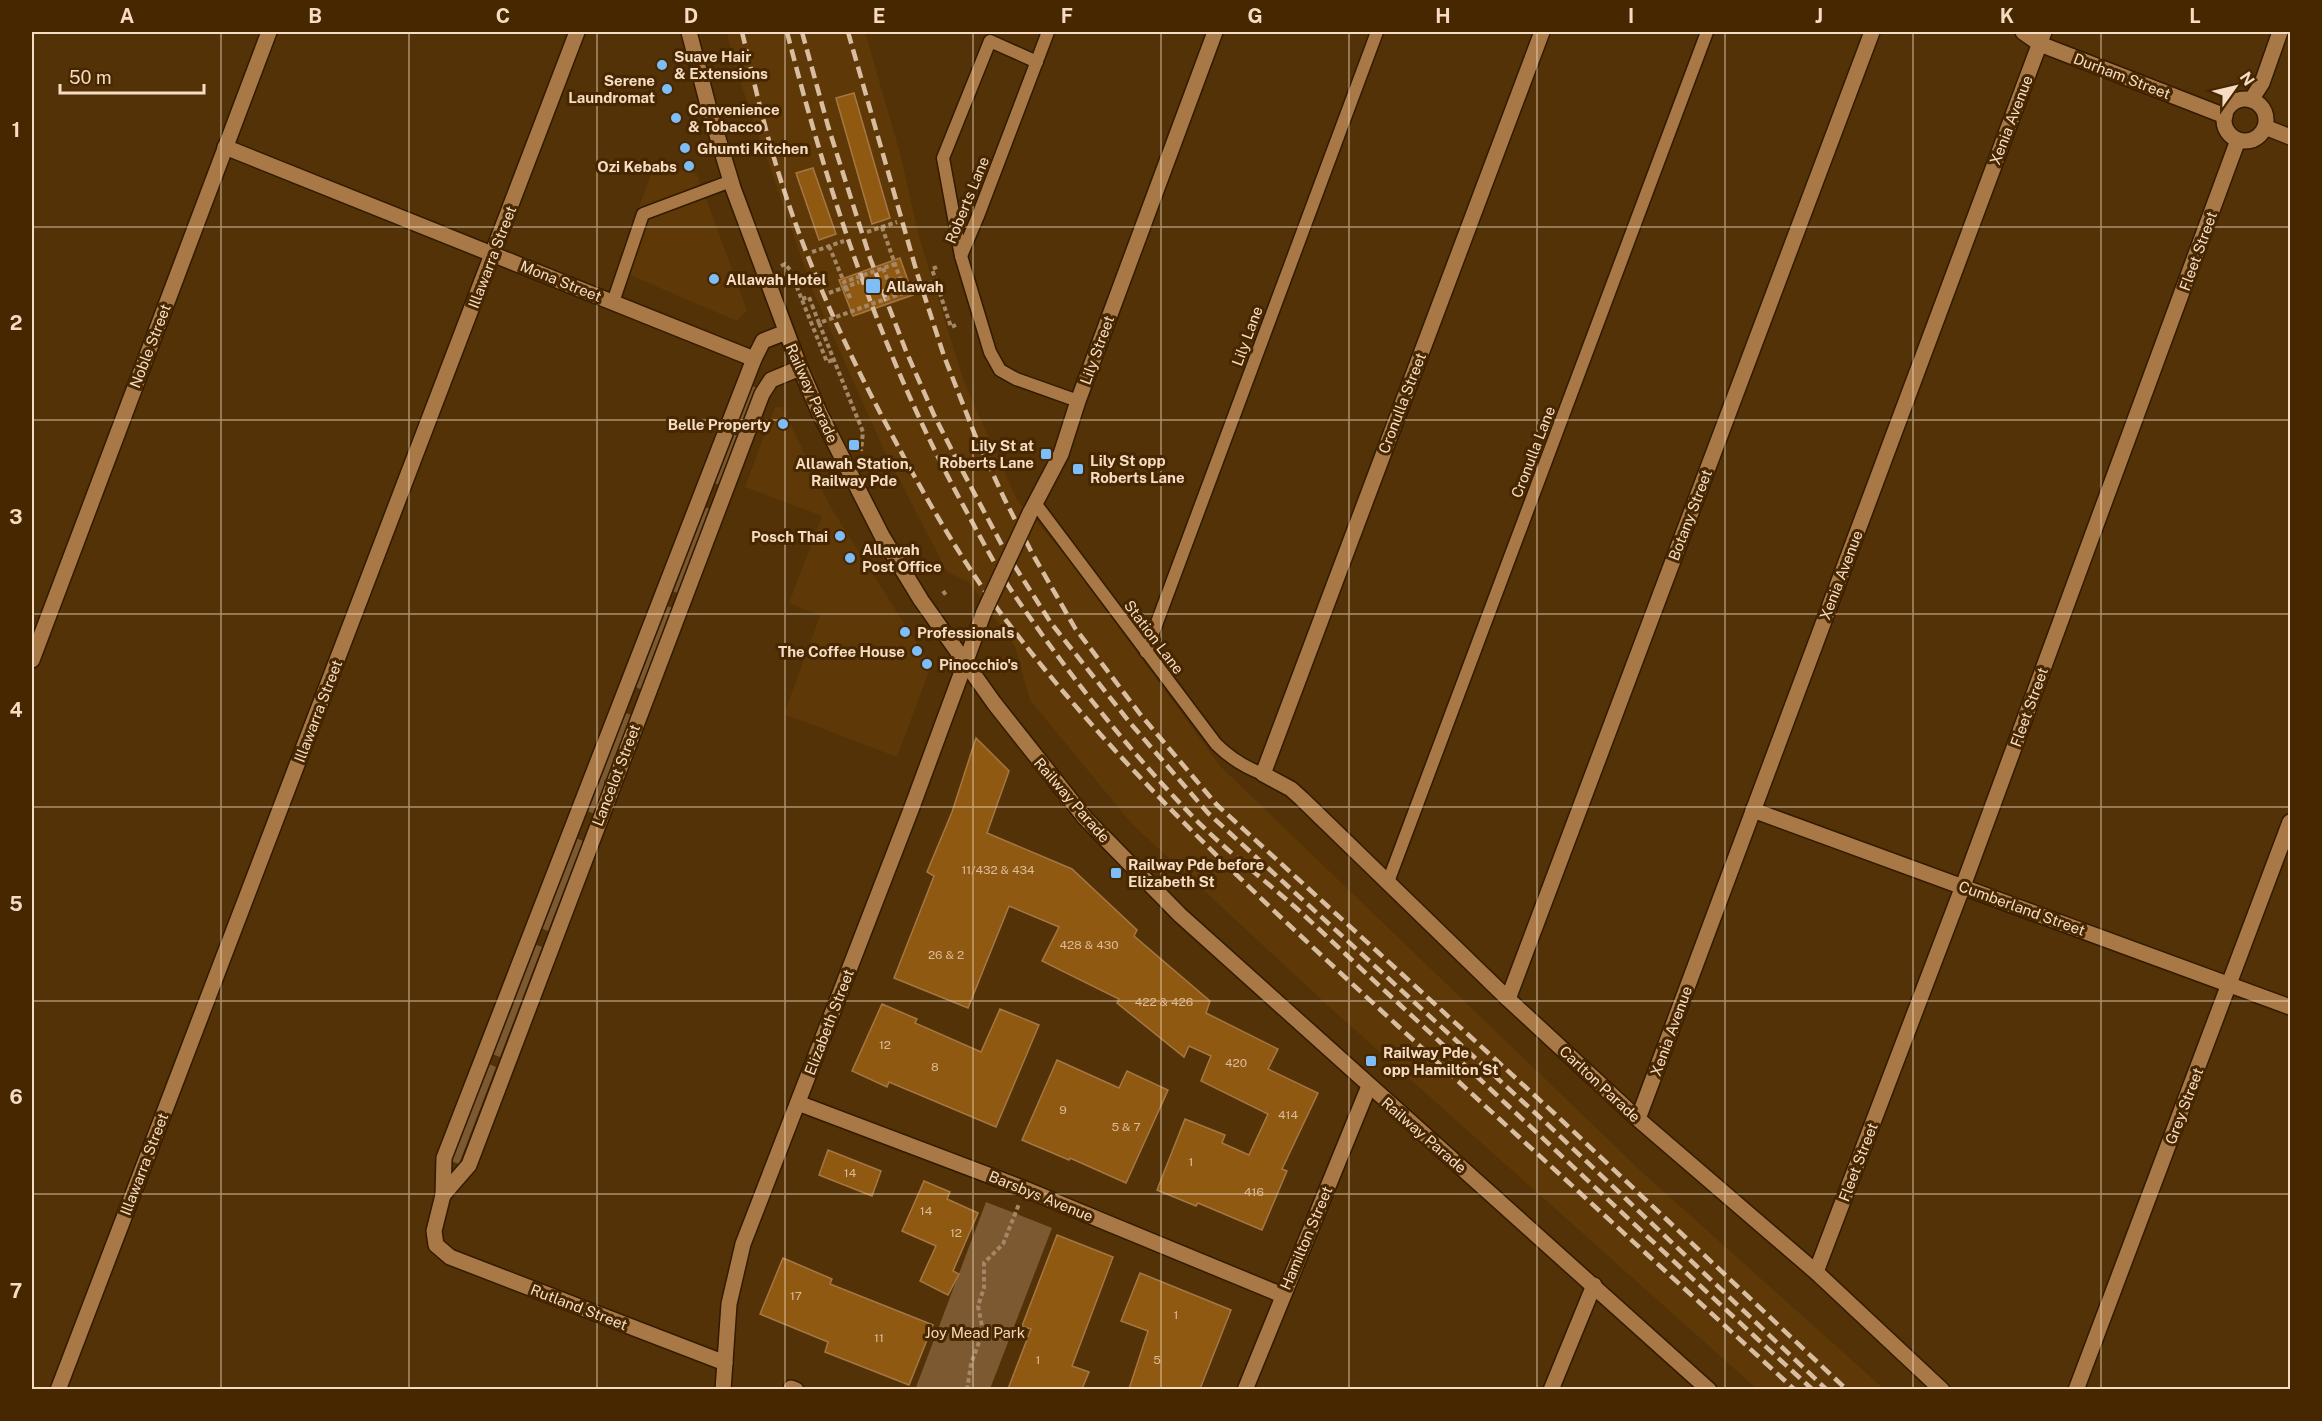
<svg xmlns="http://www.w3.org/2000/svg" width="2322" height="1421" font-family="'Public Sans',sans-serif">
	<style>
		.built { fill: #5e3907 }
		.green { fill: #7d5931 }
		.building { fill: #8f5912; stroke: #a57744; stroke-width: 1.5 }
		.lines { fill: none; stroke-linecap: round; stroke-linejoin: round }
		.lane-casing { stroke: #321b01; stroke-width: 15 }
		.street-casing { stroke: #321b01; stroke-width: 18 }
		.secondary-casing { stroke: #321b01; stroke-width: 18 }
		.path { stroke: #a58765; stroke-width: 4; stroke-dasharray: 4.5 3; stroke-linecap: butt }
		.lane { stroke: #a87947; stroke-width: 12 }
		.street { stroke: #a87947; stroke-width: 15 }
		.secondary { stroke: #a87947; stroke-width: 15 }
		.rail { stroke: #d8bda1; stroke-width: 4.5; stroke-dasharray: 12 6; stroke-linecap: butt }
		.secondary-bridge-casing { stroke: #321b01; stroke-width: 18; stroke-linecap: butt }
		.path-bridge { stroke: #a58765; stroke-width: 4; stroke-dasharray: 4.5 3; stroke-linecap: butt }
		.secondary-bridge { stroke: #a87947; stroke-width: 15 }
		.grid { fill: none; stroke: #f6dcc3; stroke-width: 1.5; stroke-opacity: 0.55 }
		.poi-dot { fill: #7dbef9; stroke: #472700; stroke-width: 2 }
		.labels { text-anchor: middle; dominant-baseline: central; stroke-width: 6; stroke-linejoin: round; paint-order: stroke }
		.number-label { font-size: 12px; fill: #dcbb97 }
		.poi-label { font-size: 15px; font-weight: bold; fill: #f6dcc3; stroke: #472700; text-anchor: start }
		.street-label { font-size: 15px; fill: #f6dcc3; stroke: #472700 }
		.park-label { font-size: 15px; fill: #f5d6b6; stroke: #472700 }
		.neatline { fill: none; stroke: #f6dcc3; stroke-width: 2 }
		.grid-label { font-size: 20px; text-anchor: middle; font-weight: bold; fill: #f6dcc3 }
	</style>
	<rect width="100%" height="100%" fill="#533207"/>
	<g class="built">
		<polygon points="727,32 865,32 900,153 919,237 964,382 1017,500 1066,556 1221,767 1644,1174 1884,1389 1757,1389 1335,1012 1132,824 1030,700 1015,647 969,582 947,572 884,450 813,291 734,64"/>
		<polygon points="655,164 697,174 747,310 737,321 616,269"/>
		<polygon points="775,407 782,407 830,506 931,666 897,757 784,714 820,616 789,603 822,516 745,487"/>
	</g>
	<g class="green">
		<polygon points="751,386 758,388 721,486 714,483"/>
		<polygon points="704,507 711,509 678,593 672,591"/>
		<polygon points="667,606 673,608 642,690 636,687"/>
		<polygon points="625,713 632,715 595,814 587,811"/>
		<polygon points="576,838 583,841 548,931 541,928"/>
		<polygon points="534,944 542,947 500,1057 492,1054"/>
		<polygon points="489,1064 496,1067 459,1164 451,1161"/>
		<polygon points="986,1202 1052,1228 990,1389 915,1390"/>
	</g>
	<g class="building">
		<polygon points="854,93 890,218 872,224 836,98"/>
		<polygon points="813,168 836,234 819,240 796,173"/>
		<polygon points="900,258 913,295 853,316 839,280"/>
		<polygon points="976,738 1009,771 987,833 1072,869 1137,930 1134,936 1210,1001 1206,1013 1278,1049 1268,1069 1318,1093 1282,1169 1287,1171 1262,1230 1198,1203 1196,1206 1157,1190 1185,1119 1225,1135 1222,1143 1249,1155 1268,1114 1201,1081 1211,1056 1189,1046 1184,1057 1117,1003 1119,999 1042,961 1059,927 1009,906 968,1008 894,978 934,876 927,872 952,812"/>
		<polygon points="882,1004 917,1019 915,1023 981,1052 1000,1009 1039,1025 996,1127 889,1082 887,1087 852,1071"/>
		<polygon points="1057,1060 1119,1088 1127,1071 1168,1090 1126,1183 1070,1158 1069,1160 1022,1140"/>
		<polygon points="828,1150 881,1171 872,1196 819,1175"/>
		<polygon points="924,1181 950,1192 947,1199 978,1213 953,1271 959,1274 948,1295 920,1281 936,1246 902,1231"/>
		<polygon points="1057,1235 1113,1257 1072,1366 1089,1372 1082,1389 1008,1389 1031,1329 1022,1326"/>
		<polygon points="783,1258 832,1279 830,1284 933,1325 909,1385 825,1352 828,1342 760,1314"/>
		<polygon points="1140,1273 1231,1310 1200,1389 1129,1389 1148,1331 1121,1321"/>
	</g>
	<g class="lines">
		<defs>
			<g id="lane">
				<polyline points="1037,62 990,41 943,158 961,256 990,352 1000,370 1016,379 1078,401"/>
				<polyline points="961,256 978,216 1048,32"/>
				<polyline points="613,302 643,214 731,181"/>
				<path d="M1035,503L1216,744C1230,758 1244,767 1263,774"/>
				<polyline points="1146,652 1377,32"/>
				<polyline points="1388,882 1707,32"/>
			</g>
			<g id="street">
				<polyline points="1542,32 1263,774 1291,789 1302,799 1508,999 1638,1119 1816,1272 1942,1390"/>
				<polyline points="2251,100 2262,83 2280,32"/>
				<polyline points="225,147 754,359 763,341 786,332"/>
				<polyline points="32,660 269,32"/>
				<polyline points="1753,810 2290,1007"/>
				<polyline points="1508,999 1872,32"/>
				<polyline points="798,1103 1025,1189 1282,1295"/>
				<polyline points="1638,1119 2044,32"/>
				<polyline points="443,1195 469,1165 762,394 771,380 800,368"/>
				<polyline points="1816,1272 1963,886 2238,140"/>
				<polyline points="725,1363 450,1257 436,1245 434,1231 443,1195 444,1158 754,359"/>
				<polyline points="791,1388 796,1390"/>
				<polyline points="58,1390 577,32"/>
				<polyline points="1245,1390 1369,1086"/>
				<polyline points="1551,1390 1594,1285"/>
				<polyline points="2076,1390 2290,822"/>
			</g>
			<g id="secondary">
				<polyline points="689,32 708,105 733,188 800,368 820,414 882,536 921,600 994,703 1085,818 1180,915 1709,1390"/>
				<polyline points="2023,32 2040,44 2225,116"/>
				<circle cx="2245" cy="120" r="21"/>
				<polyline points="2265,127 2290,137"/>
				<polyline points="1030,513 1061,454 1078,401 1215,32"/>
				<polyline points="723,1390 729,1304 743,1244 912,807 984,612"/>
			</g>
		</defs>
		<use href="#lane" class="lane-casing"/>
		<use href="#street" class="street-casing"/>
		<use href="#secondary" class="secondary-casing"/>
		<g class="path">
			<polyline points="882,227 903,287"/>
			<polyline points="867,232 897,222"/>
			<polyline points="829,246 844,282"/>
			<polyline points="812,252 844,241"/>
			<polyline points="781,266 785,264 790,270 827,362 833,360"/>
			<polyline points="937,267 932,269 951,327 956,325"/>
			<polyline points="845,287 850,298"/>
			<polyline points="888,292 916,282"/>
			<polyline points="829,293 859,282"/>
			<polyline points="802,299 809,297 812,305"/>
			<polyline points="819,323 863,432 861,451"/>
			<polyline points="943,591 946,595"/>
			<polyline points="967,1390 971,1364 983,1331 978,1306 984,1288 984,1263 1003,1244 1019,1204"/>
		</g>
		<use href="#lane" class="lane"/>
		<use href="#street" class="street"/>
		<use href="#secondary" class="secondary"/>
		<g class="rail">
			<path d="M742,32C753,77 763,123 777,168C805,260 846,350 892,435C925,497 960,558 1002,615C1117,768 1259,898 1399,1027C1531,1148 1663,1269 1795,1390"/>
			<path d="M787,32C829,196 882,356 963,505C980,536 996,568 1015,596C1069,675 1130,752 1196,820C1227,851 1262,878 1295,907C1329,938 1363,971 1397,1002C1536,1131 1673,1262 1813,1390"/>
			<polyline points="802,32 828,126 870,258 906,351 934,415 962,470 1005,551 1051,623 1131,724 1208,813 1545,1122 1827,1390"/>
			<polyline points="848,32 917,273 944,356 975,435 1004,498 1032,553 1075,628 1140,714 1217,805 1555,1114 1847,1390"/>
		</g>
		<defs>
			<polyline id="secondary-bridge" points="984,612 1030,513"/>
		</defs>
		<use href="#secondary-bridge" class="secondary-bridge-casing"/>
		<g class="path-bridge">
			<polyline points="883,268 894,296"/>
			<polyline points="850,298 844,282 895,264"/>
			<polyline points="812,305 819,323 936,281"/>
		</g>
		<use href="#secondary-bridge" class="secondary-bridge"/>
	</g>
	<path class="grid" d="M221,32V1390M409,32V1390M597,32V1390M785,32V1390M973,32V1390M1161,32V1390M1349,32V1390M1537,32V1390M1725,32V1390M1913,32V1390M2101,32V1390M32,227H2290M32,420H2290M32,614H2290M32,807H2290M32,1001H2290M32,1194H2290"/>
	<g class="poi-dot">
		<circle cx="662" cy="65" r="6"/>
		<circle cx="667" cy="89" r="6"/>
		<circle cx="676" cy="118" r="6"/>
		<circle cx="685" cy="148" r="6"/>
		<circle cx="689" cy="166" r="6"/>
		<circle cx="714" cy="279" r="6"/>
		<rect x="865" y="278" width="16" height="16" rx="3"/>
		<circle cx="783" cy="424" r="6"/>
		<rect x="848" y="439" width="12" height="12" rx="3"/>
		<rect x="1040" y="448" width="12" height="12" rx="3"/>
		<rect x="1072" y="463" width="12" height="12" rx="3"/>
		<circle cx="840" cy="536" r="6"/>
		<circle cx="850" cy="558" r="6"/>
		<circle cx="905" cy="632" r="6"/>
		<circle cx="917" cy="651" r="6"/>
		<circle cx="927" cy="664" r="6"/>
		<rect x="1110" y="867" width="12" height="12" rx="3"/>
		<rect x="1365" y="1055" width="12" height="12" rx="3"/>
	</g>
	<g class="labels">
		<g class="number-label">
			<text x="998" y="870">11/432 &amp; 434</text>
			<text x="1089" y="945">428 &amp; 430</text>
			<text x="946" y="955">26 &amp; 2</text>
			<text x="1164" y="1002">422 &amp; 426</text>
			<text x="885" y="1045">12</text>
			<text x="1236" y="1063">420</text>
			<text x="935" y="1067">8</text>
			<text x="1063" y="1110">9</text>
			<text x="1288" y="1115">414</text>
			<text x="1126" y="1127">5 &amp; 7</text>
			<text x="1191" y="1162">1</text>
			<text x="850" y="1173">14</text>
			<text x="1254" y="1192">416</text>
			<text x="926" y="1211">14</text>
			<text x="956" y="1233">12</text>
			<text x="796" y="1296">17</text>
			<text x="1176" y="1315">1</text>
			<text x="879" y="1338">11</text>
			<text x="1038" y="1360">1</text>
			<text x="1157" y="1360">5</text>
		</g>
		<g class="poi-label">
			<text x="674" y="56">Suave Hair<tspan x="674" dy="17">&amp; Extensions</tspan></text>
			<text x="655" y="80" text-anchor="end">Serene<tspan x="655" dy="17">Laundromat</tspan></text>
			<text x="688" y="109">Convenience<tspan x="688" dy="17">&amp; Tobacco</tspan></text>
			<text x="697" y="148">Ghumti Kitchen</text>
			<text x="677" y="166" text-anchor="end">Ozi Kebabs</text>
			<text x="726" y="279">Allawah Hotel</text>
			<text x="886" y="286">Allawah</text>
			<text x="771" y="424" text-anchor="end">Belle Property</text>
			<text x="1034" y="445" text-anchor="end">Lily St at<tspan x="1034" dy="17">Roberts Lane</tspan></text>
			<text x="1090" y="460">Lily St opp<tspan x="1090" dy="17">Roberts Lane</tspan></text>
			<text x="854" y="463" text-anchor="middle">Allawah Station,<tspan x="854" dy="17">Railway Pde</tspan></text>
			<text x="828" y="536" text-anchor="end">Posch Thai</text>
			<text x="862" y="549">Allawah<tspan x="862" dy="17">Post Office</tspan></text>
			<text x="917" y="632">Professionals</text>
			<text x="905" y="651" text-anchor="end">The Coffee House</text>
			<text x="939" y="664">Pinocchio's</text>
			<text x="1128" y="864">Railway Pde before<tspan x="1128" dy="17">Elizabeth St</tspan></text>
			<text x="1383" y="1052">Railway Pde<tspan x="1383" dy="17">opp Hamilton St</tspan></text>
		</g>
		<g class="street-label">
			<text transform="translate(2122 76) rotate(21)">Durham Street</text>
			<text transform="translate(2011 120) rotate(-69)">Xenia Avenue</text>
			<text transform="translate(967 200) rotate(-68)">Roberts Lane</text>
			<text transform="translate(2198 251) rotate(-70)">Fleet Street</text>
			<text transform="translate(492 257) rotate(-69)">Illawarra Street</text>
			<text transform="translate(561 281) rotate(22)">Mona Street</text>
			<text transform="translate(1247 336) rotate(-70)">Lily Lane</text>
			<text transform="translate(150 346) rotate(-69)">Noble Street</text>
			<text transform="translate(1097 350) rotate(-70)">Lily Street</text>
			<text transform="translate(812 393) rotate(66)">Railway Parade</text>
			<text transform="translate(1402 403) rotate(-69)">Cronulla Street</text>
			<text transform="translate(1533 452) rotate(-69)">Cronulla Lane</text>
			<text transform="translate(1690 515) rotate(-69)">Botany Street</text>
			<text transform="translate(1841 575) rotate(-69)">Xenia Avenue</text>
			<text transform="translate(1154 637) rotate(53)">Station Lane</text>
			<text transform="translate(2029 707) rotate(-70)">Fleet Street</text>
			<text transform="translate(318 711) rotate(-69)">Illawarra Street</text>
			<text transform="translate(616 775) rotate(-69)">Lancelot Street</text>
			<text transform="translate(1072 800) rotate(49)">Railway Parade</text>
			<text transform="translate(2022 908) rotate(20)">Cumberland Street</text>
			<text transform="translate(829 1022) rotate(-69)">Elizabeth Street</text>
			<text transform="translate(1671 1031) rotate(-70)">Xenia Avenue</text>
			<text transform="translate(1600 1084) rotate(43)">Carlton Parade</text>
			<text transform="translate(2184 1106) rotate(-69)">Grey Street</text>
			<text transform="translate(1424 1135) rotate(41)">Railway Parade</text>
			<text transform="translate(1858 1162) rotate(-69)">Fleet Street</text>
			<text transform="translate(144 1164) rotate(-69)">Illawarra Street</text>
			<text transform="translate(1041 1196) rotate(22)">Barsbys Avenue</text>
			<text transform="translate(1306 1238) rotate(-67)">Hamilton Street</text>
			<text transform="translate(579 1307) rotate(21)">Rutland Street</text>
		</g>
		<g class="park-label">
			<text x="975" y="1332">Joy Mead Park</text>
		</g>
	</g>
	<rect width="2322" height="1421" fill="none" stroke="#472700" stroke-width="66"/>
	<g transform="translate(2235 87) rotate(56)" stroke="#472700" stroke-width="4.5" paint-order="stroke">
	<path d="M0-4.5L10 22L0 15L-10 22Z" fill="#f6dcc3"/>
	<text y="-9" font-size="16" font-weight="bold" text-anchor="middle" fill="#f6dcc3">N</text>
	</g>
	<path d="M60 84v9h144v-9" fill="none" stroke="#f6dcc3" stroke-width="3"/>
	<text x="69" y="84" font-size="18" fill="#f6dcc3" stroke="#472700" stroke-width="4.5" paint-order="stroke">50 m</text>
	<rect x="33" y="33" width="2256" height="1355" class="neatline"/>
	<g class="grid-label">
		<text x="127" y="23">A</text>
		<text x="315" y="23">B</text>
		<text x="503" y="23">C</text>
		<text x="691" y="23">D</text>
		<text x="879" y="23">E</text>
		<text x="1067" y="23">F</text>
		<text x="1255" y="23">G</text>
		<text x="1443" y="23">H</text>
		<text x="1631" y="23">I</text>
		<text x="1819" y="23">J</text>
		<text x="2007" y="23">K</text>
		<text x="2195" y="23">L</text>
		<text x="16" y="137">1</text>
		<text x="16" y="330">2</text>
		<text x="16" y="524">3</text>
		<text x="16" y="717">4</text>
		<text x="16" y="911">5</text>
		<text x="16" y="1104">6</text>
		<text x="16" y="1298">7</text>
	</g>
</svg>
